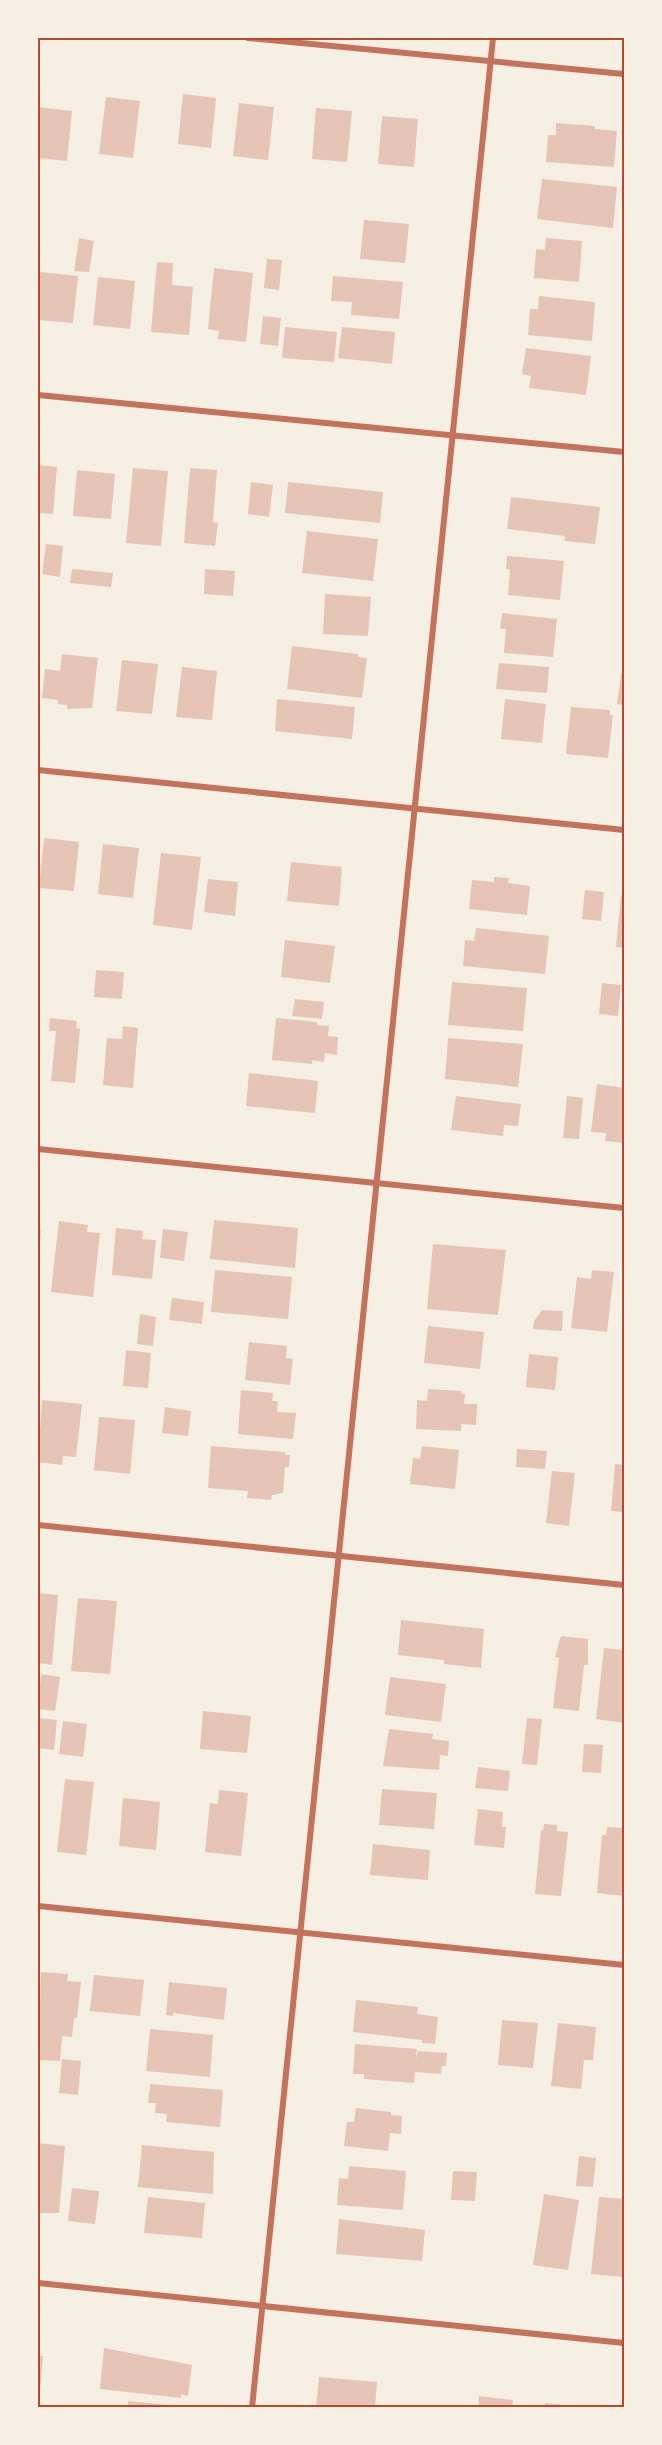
<svg xmlns="http://www.w3.org/2000/svg" width="662" height="2445" font-family="'Asap Condensed',sans-serif">
	<style>
		.building { fill: #e6c5b7 }
		.lines { fill: none; stroke-linecap: round; stroke-linejoin: round }
		.minor { stroke: #c5725c; stroke-width: 6 }
		.neatline { fill: none; stroke: #b5482f; stroke-width: 2 }
	</style>
	<rect width="100%" height="100%" fill="#f6efe4"/>
	<g class="building">
		<polygon points="183,94 216,98 211,148 178,144"/>
		<polygon points="106,97 140,101 133,158 99,154"/>
		<polygon points="239,103 274,107 268,160 233,156"/>
		<polygon points="38,107 72,111 67,161 38,158"/>
		<polygon points="316,108 352,111 347,162 312,159"/>
		<polygon points="382,116 418,119 414,167 378,164"/>
		<polygon points="556,123 595,126 595,129 617,131 614,167 546,162 548,135 556,135"/>
		<polygon points="542,179 617,187 613,228 537,219"/>
		<polygon points="364,220 409,224 405,263 360,259"/>
		<polygon points="79,238 94,241 89,272 74,271"/>
		<polygon points="546,238 582,241 579,282 534,278 536,249 545,250"/>
		<polygon points="267,259 282,260 279,290 264,288"/>
		<polygon points="157,262 173,263 172,285 193,287 189,335 151,332"/>
		<polygon points="214,268 253,273 246,342 218,339 219,331 208,329"/>
		<polygon points="40,272 78,276 73,323 38,320"/>
		<polygon points="333,276 403,282 399,319 351,315 352,302 331,301"/>
		<polygon points="98,277 135,281 130,329 93,325"/>
		<polygon points="539,296 595,302 592,341 528,335 530,309 538,309"/>
		<polygon points="263,316 281,318 278,346 260,344"/>
		<polygon points="285,327 337,332 334,362 282,358"/>
		<polygon points="342,327 395,332 392,364 338,358"/>
		<polygon points="526,348 591,356 586,395 529,388 531,376 522,374"/>
		<polygon points="38,465 57,467 53,514 38,513"/>
		<polygon points="133,468 168,471 161,546 126,543"/>
		<polygon points="190,468 217,470 213,522 218,523 215,546 184,543"/>
		<polygon points="77,470 115,474 111,519 73,516"/>
		<polygon points="251,482 273,485 269,517 248,514"/>
		<polygon points="288,482 383,492 380,523 285,513"/>
		<polygon points="511,497 600,507 595,544 564,541 565,536 507,529"/>
		<polygon points="307,531 378,539 373,581 302,573"/>
		<polygon points="46,544 63,546 60,577 42,574"/>
		<polygon points="507,556 564,561 560,600 508,595 510,570 506,569"/>
		<polygon points="72,569 113,573 111,587 70,583"/>
		<polygon points="205,569 235,571 233,596 204,594"/>
		<polygon points="325,594 371,597 368,636 323,634"/>
		<polygon points="502,613 557,619 553,657 504,653 506,629 500,629"/>
		<polygon points="292,646 358,654 358,657 367,658 362,698 287,689"/>
		<polygon points="62,654 98,658 92,708 67,709 67,705 58,704 58,700 42,698 45,669 60,671"/>
		<polygon points="122,660 158,664 152,714 116,711"/>
		<polygon points="499,663 549,667 547,693 496,689"/>
		<polygon points="182,667 217,671 212,720 176,717"/>
		<polygon points="621,674 624,675 624,705 617,704"/>
		<polygon points="277,699 355,707 352,739 275,731"/>
		<polygon points="505,699 546,704 542,743 501,739"/>
		<polygon points="571,707 610,710 610,715 613,715 608,758 566,754"/>
		<polygon points="44,838 79,842 74,891 39,888"/>
		<polygon points="103,844 139,848 133,898 98,894"/>
		<polygon points="161,853 201,857 192,930 153,925"/>
		<polygon points="291,862 342,867 339,906 287,901"/>
		<polygon points="494,877 509,878 508,883 530,886 527,915 469,909 472,880 494,882"/>
		<polygon points="208,879 238,882 235,916 204,912"/>
		<polygon points="585,890 604,892 601,921 582,919"/>
		<polygon points="621,895 624,896 624,948 616,947"/>
		<polygon points="476,928 549,936 545,974 463,966 465,940 474,941"/>
		<polygon points="285,940 335,946 330,983 281,977"/>
		<polygon points="96,970 124,972 122,999 94,997"/>
		<polygon points="452,982 527,988 523,1031 448,1025"/>
		<polygon points="602,983 621,985 618,1016 599,1014"/>
		<polygon points="295,999 324,1002 322,1019 292,1016"/>
		<polygon points="50,1018 77,1021 76,1028 80,1029 75,1083 51,1081 56,1031 49,1031"/>
		<polygon points="276,1018 317,1022 317,1025 329,1026 328,1036 338,1037 337,1055 325,1053 324,1062 312,1060 312,1064 272,1060"/>
		<polygon points="123,1026 138,1028 133,1088 103,1085 107,1038 122,1039"/>
		<polygon points="448,1038 523,1044 518,1087 445,1079"/>
		<polygon points="249,1073 318,1081 315,1113 246,1106"/>
		<polygon points="597,1084 624,1088 624,1143 605,1141 606,1133 591,1132"/>
		<polygon points="456,1096 521,1104 518,1126 504,1125 503,1136 451,1130"/>
		<polygon points="567,1096 583,1098 579,1139 563,1138"/>
		<polygon points="214,1220 298,1228 295,1268 210,1259"/>
		<polygon points="59,1221 88,1225 87,1232 100,1233 93,1297 51,1292"/>
		<polygon points="116,1228 143,1231 142,1239 156,1240 152,1279 112,1275"/>
		<polygon points="38,1229 41,1229 39,1248 38,1247"/>
		<polygon points="163,1229 188,1232 184,1261 160,1258"/>
		<polygon points="433,1244 506,1250 498,1315 427,1309"/>
		<polygon points="215,1270 292,1277 288,1319 211,1312"/>
		<polygon points="592,1270 614,1272 607,1332 571,1328 577,1277 591,1279"/>
		<polygon points="172,1298 204,1302 202,1324 169,1320"/>
		<polygon points="542,1310 563,1311 562,1331 533,1329 534,1321"/>
		<polygon points="140,1314 156,1317 153,1346 137,1344"/>
		<polygon points="428,1326 484,1332 480,1369 424,1363"/>
		<polygon points="249,1342 287,1346 286,1358 293,1359 290,1385 245,1380"/>
		<polygon points="126,1350 151,1353 148,1388 123,1386"/>
		<polygon points="529,1354 558,1357 555,1390 526,1387"/>
		<polygon points="428,1389 462,1391 461,1394 465,1394 464,1404 477,1404 476,1425 461,1424 461,1431 416,1429 417,1400 427,1401"/>
		<polygon points="241,1390 273,1393 272,1401 278,1401 277,1412 296,1413 293,1439 238,1434"/>
		<polygon points="42,1400 82,1404 76,1457 63,1456 62,1465 38,1462"/>
		<polygon points="165,1407 191,1411 188,1436 162,1433"/>
		<polygon points="99,1417 135,1420 130,1474 94,1470"/>
		<polygon points="211,1446 285,1452 285,1455 290,1455 289,1467 285,1467 283,1493 272,1495 271,1500 247,1498 248,1491 208,1488"/>
		<polygon points="422,1446 459,1450 455,1489 410,1484 413,1458 420,1459"/>
		<polygon points="517,1449 547,1451 545,1469 516,1467"/>
		<polygon points="615,1464 624,1465 624,1512 611,1511"/>
		<polygon points="552,1471 575,1473 569,1526 546,1523"/>
		<polygon points="38,1593 58,1595 52,1665 38,1663"/>
		<polygon points="78,1598 117,1601 110,1674 71,1671"/>
		<polygon points="401,1620 484,1629 481,1668 444,1664 444,1660 398,1655"/>
		<polygon points="561,1636 588,1639 588,1665 584,1665 579,1711 553,1708 559,1658 555,1657"/>
		<polygon points="604,1648 624,1650 624,1723 596,1719"/>
		<polygon points="41,1674 60,1677 55,1711 38,1709"/>
		<polygon points="390,1677 446,1684 441,1722 385,1715"/>
		<polygon points="203,1711 251,1716 247,1753 200,1749"/>
		<polygon points="38,1718 57,1720 54,1750 38,1748"/>
		<polygon points="527,1718 542,1719 537,1765 522,1764"/>
		<polygon points="63,1721 87,1724 83,1757 59,1754"/>
		<polygon points="389,1729 433,1734 432,1739 449,1741 448,1756 440,1755 439,1770 383,1766"/>
		<polygon points="584,1744 603,1745 601,1773 582,1772"/>
		<polygon points="478,1767 510,1771 508,1791 475,1788"/>
		<polygon points="65,1779 94,1782 86,1855 57,1852"/>
		<polygon points="382,1789 437,1793 434,1829 379,1825"/>
		<polygon points="219,1790 248,1793 241,1856 205,1852 210,1803 218,1804"/>
		<polygon points="123,1798 160,1802 156,1850 119,1846"/>
		<polygon points="478,1809 503,1812 502,1827 506,1827 504,1848 474,1845"/>
		<polygon points="544,1824 557,1825 557,1831 568,1832 561,1896 535,1894 541,1830 543,1830"/>
		<polygon points="607,1827 624,1828 624,1896 597,1893 602,1835 606,1835"/>
		<polygon points="373,1844 430,1850 428,1880 370,1875"/>
		<polygon points="41,1972 68,1974 67,1981 81,1982 77,2018 74,2018 72,2037 62,2036 60,2061 38,2060"/>
		<polygon points="94,1975 144,1980 140,2016 90,2011"/>
		<polygon points="169,1982 227,1988 224,2020 173,2013 173,2016 166,2015"/>
		<polygon points="356,2000 418,2007 417,2014 438,2017 435,2044 422,2043 422,2040 353,2032"/>
		<polygon points="502,2020 538,2023 533,2068 498,2065"/>
		<polygon points="558,2023 596,2027 593,2060 584,2060 581,2089 551,2086"/>
		<polygon points="150,2029 213,2035 210,2077 146,2071"/>
		<polygon points="355,2044 417,2049 416,2059 418,2051 447,2053 446,2066 442,2066 441,2074 415,2072 414,2083 364,2079 364,2074 353,2074"/>
		<polygon points="62,2059 81,2061 78,2095 59,2093"/>
		<polygon points="150,2084 223,2090 220,2127 166,2122 167,2114 155,2113 156,2103 148,2103"/>
		<polygon points="356,2108 391,2112 391,2115 402,2116 401,2134 390,2133 388,2151 344,2146 347,2122 354,2122"/>
		<polygon points="38,2143 65,2146 59,2213 38,2213"/>
		<polygon points="142,2145 214,2152 213,2194 138,2187"/>
		<polygon points="579,2156 596,2158 593,2187 576,2186"/>
		<polygon points="349,2166 406,2171 403,2210 337,2205 339,2178 348,2179"/>
		<polygon points="453,2171 477,2172 475,2201 451,2200"/>
		<polygon points="72,2188 99,2191 95,2224 68,2221"/>
		<polygon points="544,2194 579,2200 568,2270 533,2265"/>
		<polygon points="148,2197 205,2203 202,2238 144,2233"/>
		<polygon points="599,2197 624,2199 624,2277 591,2274"/>
		<polygon points="339,2219 425,2230 422,2261 336,2254"/>
		<polygon points="104,2348 192,2365 188,2396 181,2394 181,2398 100,2389"/>
		<polygon points="38,2356 43,2356 40,2393 38,2393"/>
		<polygon points="319,2377 377,2382 375,2408 316,2407"/>
		<polygon points="479,2396 513,2400 512,2408 478,2408"/>
		<polygon points="128,2401 178,2406 178,2408 128,2408"/>
		<polygon points="545,2403 572,2406 572,2408 544,2408"/>
	</g>
	<g class="lines">
		<g class="minor">
			<polyline points="248,38 624,74"/>
			<polyline points="38,395 624,452"/>
			<polyline points="38,770 624,830"/>
			<polyline points="38,1149 624,1208"/>
			<polyline points="38,1525 624,1585"/>
			<polyline points="38,1906 624,1965"/>
			<polyline points="38,2283 624,2343"/>
			<polyline points="252,2408 493,38"/>
		</g>
	</g>
	<rect width="662" height="2445" fill="none" stroke="#f6efe4" stroke-width="78"/>
	<rect x="39" y="39" width="584" height="2367" class="neatline"/>
</svg>
